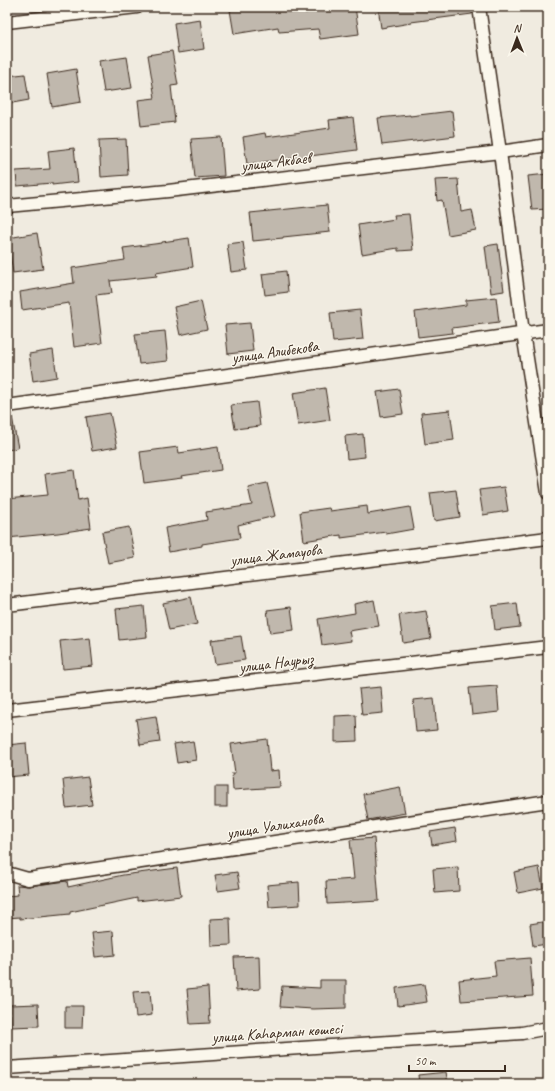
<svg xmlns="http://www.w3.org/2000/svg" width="555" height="1091" font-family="Caveat,sans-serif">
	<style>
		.building { fill: #c0b8ad; stroke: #3b2a1e }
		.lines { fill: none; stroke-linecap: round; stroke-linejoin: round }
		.minor-casing { stroke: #3b2a1e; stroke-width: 15 }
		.minor { stroke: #fbf7ec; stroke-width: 12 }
		.labels { text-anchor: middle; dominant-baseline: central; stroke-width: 3; stroke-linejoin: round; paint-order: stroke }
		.street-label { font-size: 16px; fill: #3b2a1e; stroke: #fbf7ec }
	</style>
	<rect width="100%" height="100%" fill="#f0ebe0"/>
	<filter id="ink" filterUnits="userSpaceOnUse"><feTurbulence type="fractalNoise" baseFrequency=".025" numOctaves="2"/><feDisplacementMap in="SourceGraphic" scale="8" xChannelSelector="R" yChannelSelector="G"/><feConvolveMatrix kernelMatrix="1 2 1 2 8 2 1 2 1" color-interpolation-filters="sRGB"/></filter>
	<g filter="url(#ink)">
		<g class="building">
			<polygon points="253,7 304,7 305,13 346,7 355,7 359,34 320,39 318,29 279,32 278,27 234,34 230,10"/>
			<polygon points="378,7 472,7 472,14 411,22 411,23 381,28"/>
			<polygon points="200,19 204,49 178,53 174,23"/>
			<polygon points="172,51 178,85 171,86 175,122 141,126 138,100 155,98 148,55"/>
			<polygon points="127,57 132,88 104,92 99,61"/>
			<polygon points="76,69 81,102 52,107 47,74"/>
			<polygon points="25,74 29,100 7,104 7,76"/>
			<polygon points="452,111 455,136 382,145 378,118 410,115 410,116"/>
			<polygon points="353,117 357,150 247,164 243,137 265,133 266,137 330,128 329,120"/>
			<polygon points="221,137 224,176 195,178 191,139"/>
			<polygon points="126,139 128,175 101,177 99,140"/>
			<polygon points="74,148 78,182 52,185 52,183 17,186 16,171 50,169 48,151"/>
			<polygon points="548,174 548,209 532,210 528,176"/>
			<polygon points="458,179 461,212 472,210 476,230 448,235 442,200 437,201 435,180"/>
			<polygon points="327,205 330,232 283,237 283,238 253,241 250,213"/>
			<polygon points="409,214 413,250 398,251 398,248 362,254 358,225 395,219 394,215"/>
			<polygon points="37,233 43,269 13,273 8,238"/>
			<polygon points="189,238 193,267 156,273 157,276 110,281 112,293 96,295 102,343 74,347 69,303 22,310 20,292 74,283 72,268 125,260 123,248 162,243 162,242"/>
			<polygon points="243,242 247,270 231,272 227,244"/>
			<polygon points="498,244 504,291 491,293 485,246"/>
			<polygon points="286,271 288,292 265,295 262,274"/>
			<polygon points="496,297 499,322 452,328 453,333 418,337 415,312 466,305 466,300"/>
			<polygon points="201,301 207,329 180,335 174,307"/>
			<polygon points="360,310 363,339 333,342 330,313"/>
			<polygon points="250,323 253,351 228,354 225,325"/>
			<polygon points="165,331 168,361 139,364 135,334"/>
			<polygon points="53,350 57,377 33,381 29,354"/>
			<polygon points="325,388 330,420 298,425 293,393"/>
			<polygon points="399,389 403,414 381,417 377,392"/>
			<polygon points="257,402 260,426 235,429 231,405"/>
			<polygon points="450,410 454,440 425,444 421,413"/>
			<polygon points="110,413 117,447 92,451 86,417"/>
			<polygon points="7,417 12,417 18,448 7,450"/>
			<polygon points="363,434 365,457 347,459 345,436"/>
			<polygon points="178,447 179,453 218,447 221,470 181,476 182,478 144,483 140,452"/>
			<polygon points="74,470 78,500 87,498 91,528 58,533 7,538 7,499 48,495 45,474"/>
			<polygon points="267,483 275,516 238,525 240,538 202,544 202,546 169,552 165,528 207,520 206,512 252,505 248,487"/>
			<polygon points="504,487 508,511 483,515 479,490"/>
			<polygon points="456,490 460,517 434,521 430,493"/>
			<polygon points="367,506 368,514 410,507 414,529 386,534 386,532 341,538 341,535 304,541 300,512 329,508 330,511"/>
			<polygon points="129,527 135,558 108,563 102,532"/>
			<polygon points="191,597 197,624 169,630 163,603"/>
			<polygon points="374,600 379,626 349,631 351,641 322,645 318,619 355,613 354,604"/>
			<polygon points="517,603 520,627 495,630 492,606"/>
			<polygon points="144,606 147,637 119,640 116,609"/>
			<polygon points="291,607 294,630 270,633 267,610"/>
			<polygon points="426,611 431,639 403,643 399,615"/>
			<polygon points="241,636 245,660 215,664 211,640"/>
			<polygon points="90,638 93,666 63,669 60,641"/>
			<polygon points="497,686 499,712 472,715 469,688"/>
			<polygon points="381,687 383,713 362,715 359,689"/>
			<polygon points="434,698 437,730 416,732 413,700"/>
			<polygon points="356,715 357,741 335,742 335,716"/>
			<polygon points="156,716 160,742 140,745 136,719"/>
			<polygon points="267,739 270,771 279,770 280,787 233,790 232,773 235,773 231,744"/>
			<polygon points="193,741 196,760 177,763 174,744"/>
			<polygon points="26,743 29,775 7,777 7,745"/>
			<polygon points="88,777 92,805 66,808 63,780"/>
			<rect x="215" y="787" width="12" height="20"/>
			<polygon points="400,787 405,813 368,820 363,794"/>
			<polygon points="455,828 457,841 432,845 430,832"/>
			<polygon points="374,838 379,901 327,904 326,881 354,879 350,840"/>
			<polygon points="458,867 459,891 435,893 433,869"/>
			<polygon points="539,867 543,888 518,893 514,872"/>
			<polygon points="177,868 181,896 137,901 137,898 70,912 70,914 20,919 20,917 7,918 7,896 18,895 17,885 29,886 67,881 68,887 123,875"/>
			<polygon points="237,872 240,888 218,891 215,875"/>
			<polygon points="299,882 300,905 269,907 267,885"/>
			<polygon points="230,918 231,945 211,946 210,919"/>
			<polygon points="548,921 548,944 533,946 530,924"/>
			<polygon points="113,931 115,955 95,957 92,933"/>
			<polygon points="259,956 260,989 236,991 234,957"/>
			<polygon points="530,958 533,996 461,1001 459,980 496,976 494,961"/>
			<polygon points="320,980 346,980 346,1008 313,1009 280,1007 282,986 320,988"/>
			<polygon points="424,984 427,1002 398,1006 396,988"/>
			<polygon points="208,987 210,1023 190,1024 187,989"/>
			<polygon points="150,991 152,1015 136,1017 133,992"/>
			<polygon points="38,1004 39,1026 11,1027 10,1005"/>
			<polygon points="65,1006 83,1006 82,1028 65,1028"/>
			<polygon points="446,1072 448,1084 419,1084 418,1075"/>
		</g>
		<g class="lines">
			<defs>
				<g id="minor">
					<polyline points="479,7 500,152 523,333 548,493"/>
					<polyline points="7,22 137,7"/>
					<polyline points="7,206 168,191 500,152 548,145"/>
					<polyline points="7,406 548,330"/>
					<polyline points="7,605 548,538"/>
					<polyline points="7,710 548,647"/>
					<polyline points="7,873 28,879 548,801"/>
					<polyline points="7,1068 522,1033 548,1028"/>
				</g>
			</defs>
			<use href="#minor" class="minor-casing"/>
			<use href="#minor" class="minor"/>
		</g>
	</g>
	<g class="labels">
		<g class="street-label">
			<text transform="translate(276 162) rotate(-7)">улица Акбаев</text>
			<text transform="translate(275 352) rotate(-8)">улица Алибекова</text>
			<text transform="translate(276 555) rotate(-7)">улица Жамауова</text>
			<text transform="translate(276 663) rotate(-7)">улица Наурыз</text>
			<text transform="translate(275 826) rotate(-9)">улица Уалиханова</text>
			<text transform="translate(277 1033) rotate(-4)">улица Каһарман көшесі</text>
		</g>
	</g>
	<rect width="555" height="1091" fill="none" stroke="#fbf7ec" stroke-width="24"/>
	<rect x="12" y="12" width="531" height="1067" fill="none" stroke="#3b2a1e" stroke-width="1.5" filter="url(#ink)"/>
	<g transform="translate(517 38) rotate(359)" stroke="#fbf7ec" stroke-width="3" paint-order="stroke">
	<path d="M0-3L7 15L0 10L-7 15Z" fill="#3b2a1e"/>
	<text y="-6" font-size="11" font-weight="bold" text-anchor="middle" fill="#3b2a1e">N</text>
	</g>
	<path d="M409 1065v6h96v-6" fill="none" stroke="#3b2a1e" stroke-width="2"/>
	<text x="415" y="1065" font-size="12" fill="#3b2a1e" stroke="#fbf7ec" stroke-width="3" paint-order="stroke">50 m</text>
</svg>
